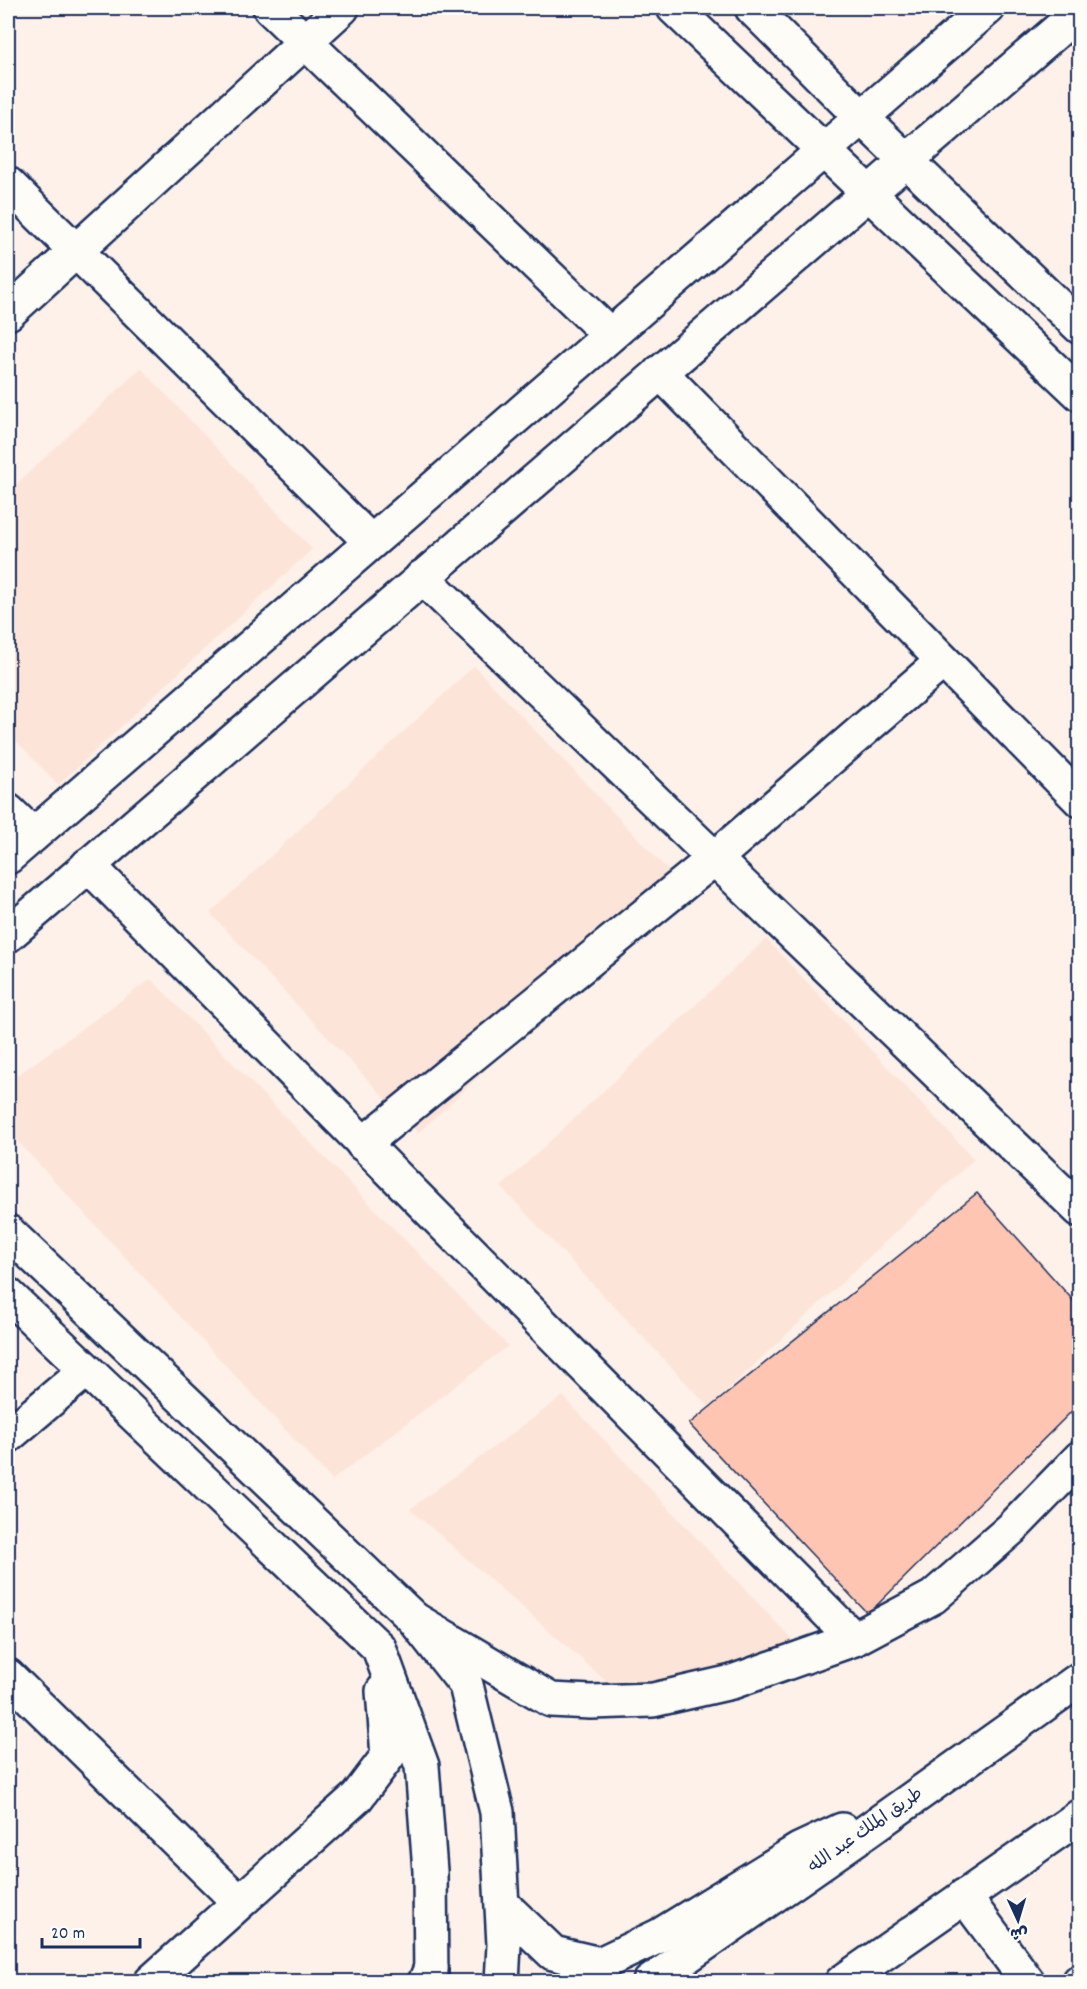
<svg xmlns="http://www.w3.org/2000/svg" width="1087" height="1989" font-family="Dekko,'Playpen Sans Arabic',sans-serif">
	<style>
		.built { fill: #fde4d8 }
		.building { fill: #fec6b2; stroke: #1b2f5e; stroke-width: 1.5 }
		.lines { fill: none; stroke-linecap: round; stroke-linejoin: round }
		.minor-casing { stroke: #1b2f5e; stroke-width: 38 }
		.major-casing { stroke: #1b2f5e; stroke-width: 38 }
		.highway-casing { stroke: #1b2f5e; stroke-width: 38 }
		.minor { stroke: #fdfcf7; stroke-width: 33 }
		.major { stroke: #fdfcf7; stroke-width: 33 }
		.highway { stroke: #fdfcf7; stroke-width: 33 }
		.labels { text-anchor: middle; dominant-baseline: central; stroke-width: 4.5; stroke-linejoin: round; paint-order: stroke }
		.street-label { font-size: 18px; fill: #1b2f5e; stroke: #fdfcf7 }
	</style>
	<rect width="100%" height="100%" fill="#fdf1e9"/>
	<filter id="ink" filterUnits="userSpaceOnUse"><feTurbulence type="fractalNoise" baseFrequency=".0167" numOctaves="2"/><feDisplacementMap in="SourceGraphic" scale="12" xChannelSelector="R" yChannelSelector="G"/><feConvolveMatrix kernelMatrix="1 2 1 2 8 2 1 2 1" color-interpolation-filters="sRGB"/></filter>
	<g filter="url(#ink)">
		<g class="built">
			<polygon points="141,368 312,549 58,785 8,732 8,492"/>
			<polygon points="474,666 683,886 418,1133 210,913"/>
			<polygon points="766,939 974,1159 709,1407 501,1187"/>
			<polygon points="151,979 508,1346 332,1480 8,1131 8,1082"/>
			<polygon points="563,1396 818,1667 636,1707 410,1509"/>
		</g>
		<polygon class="building" points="977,1193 1080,1308 1080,1403 868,1614 689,1424"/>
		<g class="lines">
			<defs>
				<g id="minor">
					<polyline points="270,8 610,335"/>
					<polyline points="8,184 371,542"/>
					<polyline points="8,313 342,8"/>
					<polyline points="660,372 1080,800"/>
					<polyline points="422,577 1080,1210"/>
					<polyline points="8,811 33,835"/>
					<polyline points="88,865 854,1639"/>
					<polyline points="363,1144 715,858 943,661"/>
					<polyline points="8,1436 86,1370"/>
					<polyline points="414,1619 551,1700 591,1702 653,1700 732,1682 854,1639 933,1597 1011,1529 1080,1458"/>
					<polyline points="8,1676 239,1902"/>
					<polyline points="964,1896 1028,1982"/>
					<polyline points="1079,1982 1080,1981"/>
				</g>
				<g id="major">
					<polyline points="674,8 1080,394"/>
					<polyline points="752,8 861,117 1080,327"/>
					<polyline points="8,857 988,8"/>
					<polyline points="8,935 1080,11"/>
					<polyline points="8,1232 413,1618 466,1685 497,1812 504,1945 502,1982"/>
					<polyline points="8,1295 379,1648 422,1766 430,1871 431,1982"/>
					<polyline points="151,1982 357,1797 388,1756 383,1691"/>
				</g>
				<g id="highway">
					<polyline points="502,1904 553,1953 600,1964 659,1936 799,1850 842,1830"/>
					<polyline points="425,1982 431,1968"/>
					<polyline points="650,1982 867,1831 1080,1679"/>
					<polyline points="842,1982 1080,1816"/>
				</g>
			</defs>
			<use href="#minor" class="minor-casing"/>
			<use href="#major" class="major-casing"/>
			<use href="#highway" class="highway-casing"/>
			<use href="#minor" class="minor"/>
			<use href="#major" class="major"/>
			<use href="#highway" class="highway"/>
		</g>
	</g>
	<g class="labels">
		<g class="street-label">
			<text transform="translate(866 1831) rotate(-35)">طريق الملك عبد الله</text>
		</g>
	</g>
	<rect width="1087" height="1989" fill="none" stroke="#fdfcf7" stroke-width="30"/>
	<rect x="15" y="15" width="1057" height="1959" fill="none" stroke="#1b2f5e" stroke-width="2" filter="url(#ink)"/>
	<g transform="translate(1018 1920) rotate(176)" stroke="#fdfcf7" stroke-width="4.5" paint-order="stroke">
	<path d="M0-4.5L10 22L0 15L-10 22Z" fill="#1b2f5e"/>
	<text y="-9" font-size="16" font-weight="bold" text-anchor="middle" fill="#1b2f5e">ش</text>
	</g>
	<path d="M42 1938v9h98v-9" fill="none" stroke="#1b2f5e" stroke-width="3"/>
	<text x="51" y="1938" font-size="18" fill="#1b2f5e" stroke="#fdfcf7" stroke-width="4.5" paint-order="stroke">20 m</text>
</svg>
